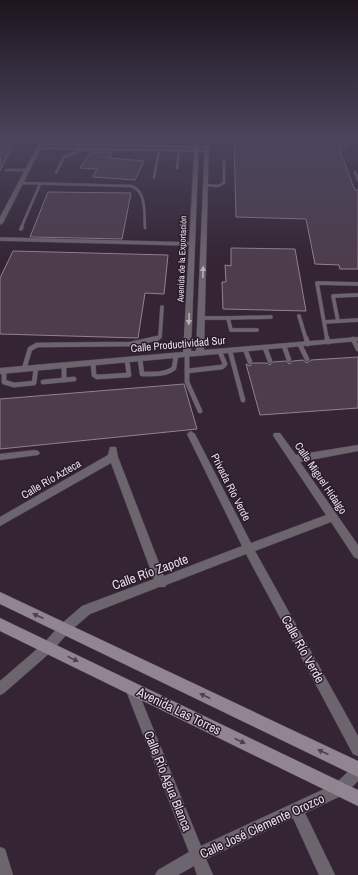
<svg xmlns="http://www.w3.org/2000/svg" width="358" height="875" font-family="'Archivo Narrow',sans-serif">
	<style>
		.building { fill: #4d3c4c; stroke: #948093 }
		.lines { fill: none; stroke-linecap: round; stroke-linejoin: round }
		.lane-far2-casing { stroke: #514251; stroke-width: 3 }
		.lane-far1-casing { stroke: #514251; stroke-width: 4.5 }
		.lane-casing { stroke: #514251; stroke-width: 5.5 }
		.street-casing { stroke: #514251; stroke-width: 1 }
		.secondary-casing { stroke: #514251; stroke-width: 1 }
		.lane-far2 { stroke: #6d656d; stroke-width: 2.5 }
		.lane-far1 { stroke: #6d656d; stroke-width: 3.5 }
		.lane { stroke: #6d656d; stroke-width: 4.5 }
		.street { fill: #6d656d; fill-rule: evenodd }
		.secondary { fill: #928592; fill-rule: evenodd }
		.oneway { fill: #b7aeb7 }
		.oneway2 { fill: #4e404e }
		.labels { text-anchor: middle; dominant-baseline: central; stroke-width: 3; stroke-linejoin: round; paint-order: stroke }
		.far-street-label { font-size: 9px; fill: #e8dee8; stroke: #2a1b2a }
		.street-label { font-size: 11px; fill: #e8dee8; stroke: #2a1b2a }
		.near-street-label { font-size: 13px; fill: #e8dee8; stroke: #2a1b2a }
	</style>
	<rect width="100%" height="100%" fill="#342434"/>
	<g class="building">
		<polygon points="234,140 346,140 345,148 339,148 352,183 355,190 358,190 358,269 340,269 339,265 315,264 306,219 236,217"/>
		<polygon points="0,146 12,146 0,171"/>
		<polygon points="91,152 113,152 109,158 144,161 135,180 93,177 97,169 80,168"/>
		<polygon points="48,192 131,193 122,239 30,237"/>
		<polygon points="231,248 295,249 306,311 223,309 222,282 226,282 225,265 231,266"/>
		<polygon points="13,251 168,255 164,294 145,293 138,338 0,334 0,278"/>
		<polygon points="358,357 358,408 260,415 246,364 250,366 253,363 267,363 270,365 273,362 286,361 289,364 293,361 303,360 307,363 311,360"/>
		<polygon points="184,384 197,429 0,449 0,399"/>
	</g>
	<g class="lines">
		<defs>
			<g id="lane-far2">
				<polyline points="41,144 207,147"/>
				<polyline points="39,148 207,151"/>
				<polyline points="177,168 179,150"/>
				<polyline points="6,170 28,170"/>
				<polyline points="355,172 358,180"/>
				<polyline points="56,173 64,157 81,150"/>
				<polyline points="154,178 159,150"/>
				<path d="M21,183L131,186C147,191 144,214 145,228"/>
				<polyline points="205,185 218,186 224,183 224,160"/>
				<polyline points="21,228 40,184"/>
			</g>
			<g id="lane-far1">
				<polyline points="21,229 22,227"/>
				<polyline points="0,239 191,244"/>
				<polyline points="299,316 306,339"/>
				<polyline points="201,318 228,318"/>
				<polyline points="338,321 333,296 358,295"/>
				<polyline points="324,322 358,320"/>
				<polyline points="257,330 231,330 228,318 271,317"/>
				<polyline points="156,339 160,337 162,307"/>
				<polyline points="327,339 317,283 358,284"/>
			</g>
			<g id="lane">
				<polyline points="306,338 308,344"/>
				<polyline points="327,338 328,342"/>
				<polyline points="353,339 358,349"/>
				<polyline points="300,345 307,359"/>
				<polyline points="284,346 289,360"/>
				<polyline points="265,348 270,361"/>
				<polyline points="245,349 250,362"/>
				<polyline points="230,351 243,400"/>
				<polyline points="187,355 187,382 200,411"/>
				<path d="M140,359L142,374C153,374 166,375 174,368L176,356"/>
				<polyline points="93,363 94,375 97,377 129,375 127,360"/>
				<polyline points="64,366 64,380"/>
				<polyline points="24,369 30,349 37,345 131,344 158,338"/>
				<polyline points="4,371 4,382 14,385 34,383 36,368"/>
				<polyline points="187,371 222,367 225,364 220,352"/>
				<polyline points="43,382 74,379"/>
			</g>
			<g id="street">
				<polygon points="41,140 45,140 3,223 0,225 0,217"/>
				<polygon points="195,140 199,140 191,351 196,351 205,140 209,140 204,350 358,337 358,341 0,374 0,368 183,352"/>
				<polygon points="191,431 195,434 251,543 326,515 274,437 273,435 274,433 280,433 296,455 358,445 358,451 300,462 358,545 358,559 354,557 331,522 255,551 358,736 358,756 353,754 246,554 166,585 165,587 159,587 90,614 68,633 52,651 4,693 0,695 0,681 44,643 60,625 82,606 154,579 111,463 0,526 0,517 108,455 110,447 116,447 118,457 164,576 242,546 187,434"/>
				<polygon points="35,450 38,451 40,453 38,455 0,460 0,454"/>
				<polygon points="131,682 135,684 201,846 335,784 353,767 358,765 358,781 345,794 305,813 335,875 319,875 293,818 206,859 213,875 197,875 194,866 178,875 155,875 158,870 189,852 125,688 127,684"/>
				<polygon points="0,847 5,849 13,875 0,875"/>
			</g>
			<g id="secondary">
				<polygon points="0,592 358,761 358,777 0,604"/>
				<polygon points="0,618 358,790 358,806 0,631"/>
			</g>
		</defs>
		<use href="#lane-far2" class="lane-far2-casing"/>
		<use href="#lane-far1" class="lane-far1-casing"/>
		<use href="#lane" class="lane-casing"/>
		<use href="#street" class="street-casing"/>
		<use href="#secondary" class="secondary-casing"/>
		<use href="#lane-far2" class="lane-far2"/>
		<use href="#lane-far1" class="lane-far1"/>
		<use href="#lane" class="lane"/>
		<use href="#street" class="street"/>
		<use href="#secondary" class="secondary"/>
	</g>
	<defs><path id="oneway-solid" d="M-6-.8H1V-3.2L6.5 0L1 3.2V.8H-6Z"/></defs>
	<g class="oneway">
		<use href="#oneway-solid" transform="translate(203 272) rotate(-88)"/>
		<use href="#oneway-solid" transform="translate(189 319) rotate(92)"/>
	</g>
	<g class="oneway2">
		<use href="#oneway-solid" transform="translate(38 616) rotate(-155)"/>
		<use href="#oneway-solid" transform="translate(73 659) rotate(26)"/>
		<use href="#oneway-solid" transform="translate(205 696) rotate(-155)"/>
		<use href="#oneway-solid" transform="translate(240 741) rotate(26)"/>
		<use href="#oneway-solid" transform="translate(323 752) rotate(-155)"/>
	</g>
	<linearGradient id="sky" x2="0" y2="1"><stop stop-color="#1d141d"/><stop offset="0.53" stop-color="#4a455c"/><stop offset="1" stop-color="#4a455c" stop-opacity="0"/></linearGradient>
	<rect width="358" height="262" fill="url(#sky)"/>
	<g class="labels">
		<g class="far-street-label">
			<text transform="translate(182 259) rotate(-88)">Avenida de la Exportación</text>
		</g>
		<g class="street-label">
			<text transform="translate(178 344) rotate(-5)">Calle Productividad Sur</text>
			<text transform="translate(321 478) rotate(56)">Calle Miguel Hidalgo</text>
			<text transform="translate(51 479) rotate(-30)">Calle Río Azteca</text>
			<text transform="translate(231 487) rotate(63)">Privada Río Verde</text>
		</g>
		<g class="near-street-label">
			<text transform="translate(150 572) rotate(-20)">Calle Río Zapote</text>
			<text transform="translate(303 649) rotate(61)">Calle Río Verde</text>
			<text transform="translate(179 711) rotate(26)">Avenida Las Torres</text>
			<text transform="translate(168 781) rotate(68)">Calle Río Agua Blanca</text>
			<text transform="translate(262 826) rotate(-25)">Calle José Clemente Orozco</text>
		</g>
	</g>
</svg>
